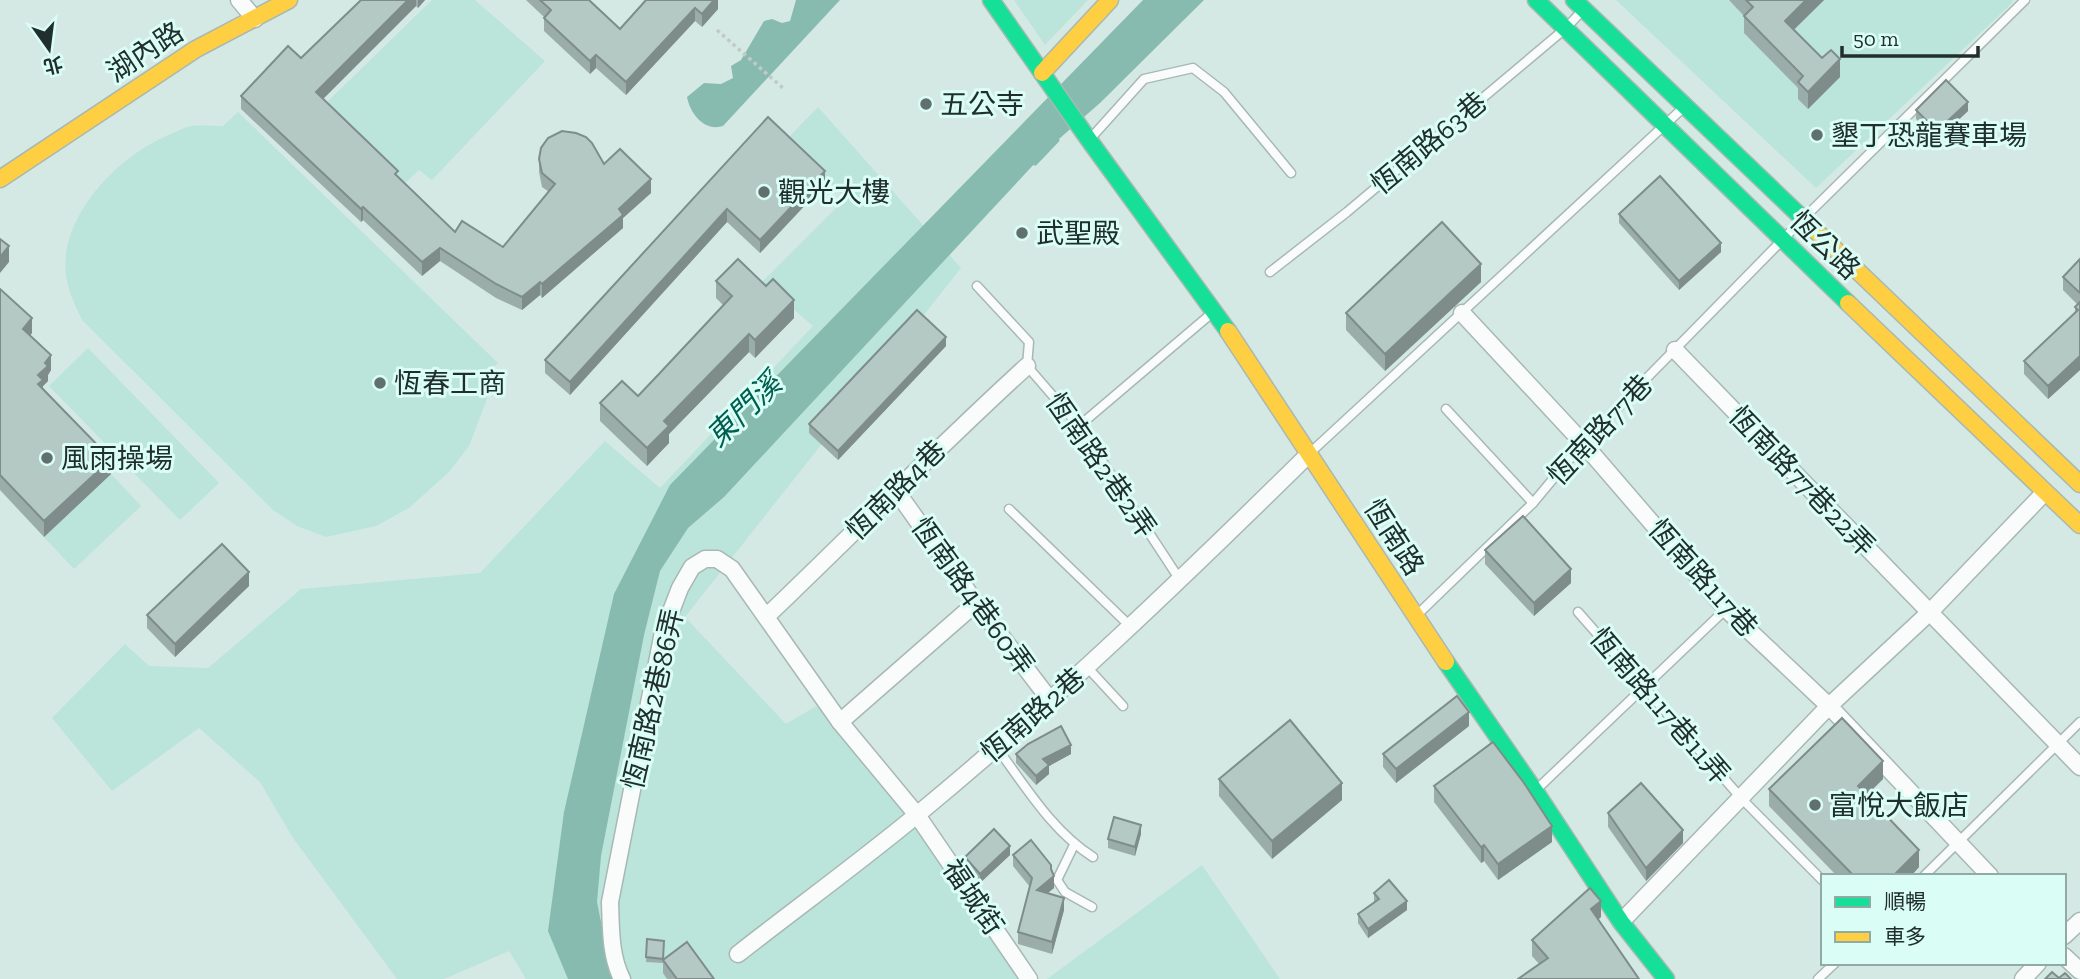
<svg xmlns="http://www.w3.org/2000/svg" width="2080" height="979" font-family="'Zilla Slab','Noto Sans TC',serif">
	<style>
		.green { fill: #bbe4da }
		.water { fill: #88bbb0 }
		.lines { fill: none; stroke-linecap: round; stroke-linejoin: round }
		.stream { stroke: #88bbb0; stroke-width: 5 }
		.lane-casing { stroke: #a8b8b4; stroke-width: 11 }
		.street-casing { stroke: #a8b8b4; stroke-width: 19 }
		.fast-casing { stroke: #a8b8b4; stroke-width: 19 }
		.slow-casing { stroke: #a8b8b4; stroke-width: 19 }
		.path { stroke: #c2cac7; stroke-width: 3.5; stroke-dasharray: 3.5 3.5; stroke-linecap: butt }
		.lane { stroke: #f9fcfb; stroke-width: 8 }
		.street { stroke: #f9fcfb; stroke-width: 16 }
		.fast { stroke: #16e098; stroke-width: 16 }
		.slow { stroke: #ffcf43; stroke-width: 16 }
		.wall { fill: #9bada9 }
		.shaded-wall { fill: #7e8d89 }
		.building { fill: #b4c9c4; stroke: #7e8d89; stroke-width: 2 }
		.poi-dot { fill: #60706c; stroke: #dafef5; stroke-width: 2.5 }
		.labels { text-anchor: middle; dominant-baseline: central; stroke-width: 6; stroke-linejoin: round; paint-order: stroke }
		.street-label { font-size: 28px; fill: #212f2c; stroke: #dafef5 }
		.poi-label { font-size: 28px; fill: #212f2c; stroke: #dafef5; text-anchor: start }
		.water-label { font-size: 30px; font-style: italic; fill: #005e50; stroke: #dafef5 }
	</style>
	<rect width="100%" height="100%" fill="#d5e9e4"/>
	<g class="green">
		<polygon points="432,0 475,0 545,61 432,180 419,170 404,184 325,104"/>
		<polygon points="1014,0 1088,0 1045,45"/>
		<polygon points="1616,0 2013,0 2011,4 1816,188"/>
		<polygon points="818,107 961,268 685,617 786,724 825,701 1026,979 526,979 509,951 444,979 397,979 293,838 260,782 199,728 112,791 52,718 125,644 149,666 208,668 301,589 480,573 605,441 660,488 813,326 762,282 846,198 786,140"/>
		<path d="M238,112L498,363L481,380L487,399L469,446L449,472L409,508L376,526L326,537L297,526L273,510L82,320C75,305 68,291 66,275C59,215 120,154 171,134C178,131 185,127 191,126C201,125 213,126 223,126Z"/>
		<polygon points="88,348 219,483 180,520 49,386"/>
		<polygon points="111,474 141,506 74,569 44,537"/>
		<polygon points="1202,865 1280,979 1047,979"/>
	</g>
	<g class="water">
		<path d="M796,0H840L723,126C704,132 690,113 687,97L704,83L721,84L733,78L731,66L741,60L764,21L772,19L782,23L790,21Z"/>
		<polygon points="1143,0 1204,0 1100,103 1051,146 724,497 688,528 660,571 644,635 601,856 597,902 606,947 618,979 568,979 548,931 564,812 614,594 670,485"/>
	</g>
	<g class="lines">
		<polyline class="stream" points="1035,163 1057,140"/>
		<defs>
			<g id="lane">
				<polyline points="1091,138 1144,79 1193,68 1224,92 1291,173"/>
				<polyline points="1270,272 1347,212 1566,28 1582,11"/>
				<polyline points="977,286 1029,342 1027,366 1079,426 1180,580"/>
				<polyline points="1446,409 1533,503"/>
				<polyline points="1079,426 1212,313"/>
				<polyline points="1311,452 1682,109"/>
				<polyline points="1009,509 1131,627"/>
				<polyline points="1578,612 1742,799 1823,881"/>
				<polyline points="1417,615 1533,503 1583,443 1802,220 2025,0"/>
				<polyline points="1087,667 1123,706"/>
				<path d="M997,748C1026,787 1052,831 1093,857"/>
				<polyline points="1536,790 1726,609"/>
				<polyline points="1074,845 1057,880 1065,892 1092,907"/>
				<polyline points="1924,876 2080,722"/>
				<polyline points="1818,979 1835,963"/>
			</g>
			<g id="street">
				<polyline points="239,0 255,19"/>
				<polyline points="1462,313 1583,443 1726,609 1829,706 1990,876"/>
				<polyline points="1675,350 2080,767"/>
				<polyline points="897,492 976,603 1050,700"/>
				<path d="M767,616C854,533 938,447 1027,366"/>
				<polyline points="840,722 976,603"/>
				<polyline points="1621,922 1829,706 1930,612 2045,492"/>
				<polyline points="2064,936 2080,921"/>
				<path d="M738,954C798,907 860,862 918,814C1055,701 1183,578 1309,454"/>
				<polyline points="2064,956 2080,971"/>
				<path d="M622,979C610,955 611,928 610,902L663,632L680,588L692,567L705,559H717L732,569L840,722L917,815L1029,979"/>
				<polyline points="2023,979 2038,963"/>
			</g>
			<g id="fast">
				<polyline points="991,0 1089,140 1228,331"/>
				<polyline points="1536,0 1848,303"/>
				<polyline points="1574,0 1817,232"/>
				<polyline points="1446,662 1535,791 1621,922 1666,979"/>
			</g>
			<g id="slow">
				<polyline points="1042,73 1110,0"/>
				<polyline points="0,179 196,49 289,0"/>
				<polyline points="1817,232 2080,484"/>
				<polyline points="1848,303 2080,525"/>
				<polyline points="1228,331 1446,662"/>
			</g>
		</defs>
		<use href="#lane" class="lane-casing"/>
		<use href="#street" class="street-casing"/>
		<use href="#fast" class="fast-casing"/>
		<use href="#slow" class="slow-casing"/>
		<polyline class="path" points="717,30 784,89"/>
		<use href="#lane" class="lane"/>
		<use href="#street" class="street"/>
		<use href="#fast" class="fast"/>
		<use href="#slow" class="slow"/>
	</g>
	<g class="wall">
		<polygon points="361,0 425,0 418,8 416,6 323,99 398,177 455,232 503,247 549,192 542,187 539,172 539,159 604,164 651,193 623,218 623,228 542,298 540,295 522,310 496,298 440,261 422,276 363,220 361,222 241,109 241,96 301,58"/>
		<polygon points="526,0 589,0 620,29 718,0 718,9 702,27 695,21 626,95 596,68 590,74 544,31 544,17"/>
		<polygon points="1729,0 1824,0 1794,30 1840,77 1808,109 1798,99 1798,88 1744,33 1744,16"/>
		<polygon points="1916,110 1968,111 1937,140 1916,119"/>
		<polygon points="768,117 825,184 760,253 727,222 570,395 545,373 545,360"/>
		<polygon points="1619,214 1721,252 1679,290 1619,223"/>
		<polygon points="2080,259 2080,370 2048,399 2024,374 2024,361 2075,312 2075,307 2078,305 2063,290 2063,277"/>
		<polygon points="716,281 794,318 755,358 749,352 669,434 669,443 647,466 600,421 600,403 638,396 658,375 723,305 716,298"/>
		<polygon points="1481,282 1385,371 1346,330 1346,313"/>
		<polygon points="0,289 32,333 30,335 51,370 48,375 48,381 43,386 43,388 111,474 44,537 0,490"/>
		<polygon points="946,346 838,460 809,433 809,424"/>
		<polygon points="1485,550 1571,583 1534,616 1485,564"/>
		<polygon points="249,586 175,657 147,628 147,615"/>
		<polygon points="1469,726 1396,783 1383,767 1383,754"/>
		<polygon points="1016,754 1071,754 1049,766 1049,774 1036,785 1016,763"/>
		<polygon points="1219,779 1342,800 1272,859 1219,796"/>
		<polygon points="1883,779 1866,795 1919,867 1911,876 1837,876 1769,806 1769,789"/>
		<polygon points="1434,786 1552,842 1498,880 1484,861 1481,863 1434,802"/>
		<polygon points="1608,813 1683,843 1646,881 1608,827"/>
		<polygon points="1141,834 1135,856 1108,848 1108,839"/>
		<polygon points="1010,855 980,883 965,866 965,857"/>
		<polygon points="1013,855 1051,871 1054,888 1047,893 1064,910 1052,954 1018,944 1018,932 1030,887 1013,866"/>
		<polygon points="1374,893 1407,910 1368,938 1358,923 1358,914 1374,902"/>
		<polygon points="1601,917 1539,964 1532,956 1532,940"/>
		<polygon points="647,939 664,941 663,960 714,979 667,979 663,973 663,962 663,963 646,962"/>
	</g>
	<g class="shaded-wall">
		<polygon points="408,0 416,0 416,6 316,106 316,92"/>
		<polygon points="418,0 425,0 418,8"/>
		<polygon points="714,0 718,0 718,9 702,27 702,14"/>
		<polygon points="1806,0 1824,0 1785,38 1785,21"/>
		<polygon points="695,8 695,21 626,95 626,82"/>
		<polygon points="596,55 596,68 590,74 590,61"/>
		<polygon points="1840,59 1840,77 1808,109 1808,92"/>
		<polygon points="1968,102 1968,111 1937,140 1937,131"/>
		<polygon points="825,171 825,184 760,253 760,240"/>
		<polygon points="651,179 651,193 623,218 623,228 542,298 542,284 619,209"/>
		<polygon points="363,207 363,220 361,222 361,209"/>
		<polygon points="727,209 727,222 570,395 570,382"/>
		<polygon points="1721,243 1721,252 1679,290 1679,281"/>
		<polygon points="9,246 9,262 0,273 0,257"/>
		<polygon points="440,248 440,261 422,276 422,262"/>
		<polygon points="1481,264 1481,282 1385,371 1385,354"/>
		<polygon points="540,282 540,295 522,310 522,297"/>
		<polygon points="794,300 794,318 755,358 755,340"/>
		<polygon points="32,318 32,333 23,344 23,329"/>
		<polygon points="749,334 749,352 669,434 669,443 647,466 647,448 664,421"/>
		<polygon points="946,337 946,346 838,460 838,451"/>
		<polygon points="51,355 51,370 48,375 48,381 43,386 43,395 38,399 38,375 45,363"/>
		<polygon points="2080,356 2080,370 2048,399 2048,386"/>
		<polygon points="111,459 111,474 44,537 44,521"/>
		<polygon points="1571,569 1571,583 1534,616 1534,603"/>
		<polygon points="249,572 249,586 175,657 175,644"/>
		<polygon points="1469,712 1469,726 1396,783 1396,769"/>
		<polygon points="1071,745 1071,754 1049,766 1049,774 1036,785 1036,776 1043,759"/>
		<polygon points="1883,761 1883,779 1858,804 1858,786"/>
		<polygon points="1342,783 1342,800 1272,859 1272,841"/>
		<polygon points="1141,825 1141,834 1135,856 1135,847"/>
		<polygon points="1552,826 1552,842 1498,880 1498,864"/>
		<polygon points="1683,830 1683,843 1646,881 1646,868"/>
		<polygon points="1484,845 1484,861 1481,863 1481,847"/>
		<polygon points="1010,846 1010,855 980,883 980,874"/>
		<polygon points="1919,850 1919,867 1911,876 1893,876"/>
		<polygon points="1051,865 1051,876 1054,876 1054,888 1037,902 1037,890 1051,869"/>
		<polygon points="1064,898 1064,910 1052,954 1052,942"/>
		<polygon points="1407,901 1407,910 1368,938 1368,929"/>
		<polygon points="1601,901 1601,917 1591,926 1591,909"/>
	</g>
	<g class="building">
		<polygon points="361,0 408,0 316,92 398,171 395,174 455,232 462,221 503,247 555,184 542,173 539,159 541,148 548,138 562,131 576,133 586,137 592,143 604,164 620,149 651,179 619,209 623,215 542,284 540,282 522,297 496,284 440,248 422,262 363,207 361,209 241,96 288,46 301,58"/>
		<polygon points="540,0 589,0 620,29 646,0 714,0 702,14 695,8 626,82 596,55 590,61 544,18 551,10"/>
		<polygon points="1746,0 1806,0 1785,21 1822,58 1831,50 1840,59 1808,92 1798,82 1803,76 1744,16 1753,7"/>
		<polygon points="1946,80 1968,102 1937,131 1916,110"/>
		<polygon points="768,117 825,171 760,240 727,209 570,382 545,360"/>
		<polygon points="1660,176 1721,243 1679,281 1619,214"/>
		<polygon points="1442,222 1481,264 1385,354 1346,313"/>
		<polygon points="0,239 9,246 0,257"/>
		<polygon points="738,259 766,286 773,279 794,300 755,340 749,334 664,421 669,426 647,448 600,403 622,381 638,396 658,375 732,296 716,281"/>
		<polygon points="2080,259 2080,293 2063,277"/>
		<polygon points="0,289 32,318 23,329 51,355 45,363 48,366 38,375 43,380 38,384 111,459 44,521 0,475"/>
		<polygon points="2080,302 2080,356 2048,386 2024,361 2078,310 2075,307"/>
		<polygon points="917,310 946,337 838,451 809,424"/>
		<polygon points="1523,516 1571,569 1534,603 1485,550"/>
		<polygon points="222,544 249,572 175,644 147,615"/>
		<polygon points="1457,696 1469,712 1396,769 1383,754"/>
		<polygon points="1842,718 1883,761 1858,786 1919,850 1893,876 1854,876 1769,789"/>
		<polygon points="1290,720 1342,783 1272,841 1219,779"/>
		<polygon points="1061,726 1071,745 1043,759 1049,765 1036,776 1016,754 1028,744"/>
		<polygon points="1493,742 1524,783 1552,826 1498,864 1484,845 1481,847 1434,786"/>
		<polygon points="1641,783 1683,830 1646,868 1608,813"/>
		<polygon points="1114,817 1141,825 1135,847 1108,839"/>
		<polygon points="994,829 1010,846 980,874 965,857"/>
		<polygon points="1031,840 1051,865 1051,869 1054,876 1037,890 1064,898 1052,942 1018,932 1032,878 1013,855"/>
		<polygon points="1389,880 1407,901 1368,929 1358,914 1379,899 1374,893"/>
		<polygon points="1590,888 1601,901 1591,909 1639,979 1518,979 1548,958 1532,940"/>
		<polygon points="647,939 664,941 663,959 646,957"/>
		<polygon points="687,942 714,979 677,979 663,960"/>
		<polygon points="2052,972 2059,978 2065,973 2071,979 2045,979"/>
	</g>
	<g class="poi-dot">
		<circle cx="926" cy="104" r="7"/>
		<circle cx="1817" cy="135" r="7"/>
		<circle cx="764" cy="192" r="7"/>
		<circle cx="1022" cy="233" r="7"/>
		<circle cx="380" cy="383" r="7"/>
		<circle cx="47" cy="458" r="7"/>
		<circle cx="1815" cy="805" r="7"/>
	</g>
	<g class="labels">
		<g class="street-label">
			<text transform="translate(145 52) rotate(-33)">湖內路</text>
			<text transform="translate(1429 143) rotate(-40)">恆南路63巷</text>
			<text transform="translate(1825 245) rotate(44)">恆公路</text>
			<text transform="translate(1600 430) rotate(-47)">恆南路77巷</text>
			<text transform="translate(1101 465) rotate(55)">恆南路2巷2弄</text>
			<text transform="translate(1802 481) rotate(46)">恆南路77巷22弄</text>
			<text transform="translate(896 490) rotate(-45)">恆南路4巷</text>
			<text transform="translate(1394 537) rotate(57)">恆南路</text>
			<text transform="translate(1703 578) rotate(48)">恆南路117巷</text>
			<text transform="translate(973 596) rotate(54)">恆南路4巷60弄</text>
			<text transform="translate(653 699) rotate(-77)">恆南路2巷86弄</text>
			<text transform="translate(1660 706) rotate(49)">恆南路117巷11弄</text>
			<text transform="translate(1033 715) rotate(-41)">恆南路2巷</text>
			<text transform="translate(973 897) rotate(56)">福城街</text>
		</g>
		<g class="poi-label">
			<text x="940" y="104">五公寺</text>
			<text x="1831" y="135">墾丁恐龍賽車場</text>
			<text x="778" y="192">觀光大樓</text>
			<text x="1036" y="233">武聖殿</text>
			<text x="394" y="383">恆春工商</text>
			<text x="61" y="458">風雨操場</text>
			<text x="1829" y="805">富悅大飯店</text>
		</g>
		<g class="water-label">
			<text transform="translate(744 410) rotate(-44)">東門溪</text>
		</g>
	</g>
	<rect x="1821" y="874" width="245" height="91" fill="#dafef5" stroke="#90aba5" stroke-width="2"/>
	<rect x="1835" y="897" width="35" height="10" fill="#16e098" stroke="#90aba5" stroke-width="2"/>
	<text x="1884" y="909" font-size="21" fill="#212f2c">順暢</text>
	<rect x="1835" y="932" width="35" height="10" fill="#ffcf43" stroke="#90aba5" stroke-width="2"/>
	<text x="1884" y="944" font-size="21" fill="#212f2c">車多</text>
	<g transform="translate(49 49) rotate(166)" stroke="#dafef5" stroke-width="5" paint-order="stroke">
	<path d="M0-5L12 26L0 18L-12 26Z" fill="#212f2c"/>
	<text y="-10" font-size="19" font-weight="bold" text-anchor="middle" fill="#212f2c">北</text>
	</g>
	<path d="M1842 46v10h136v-10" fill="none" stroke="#212f2c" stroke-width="3.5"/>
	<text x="1853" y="46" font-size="21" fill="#212f2c" stroke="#dafef5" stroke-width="5" paint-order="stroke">50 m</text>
</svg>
